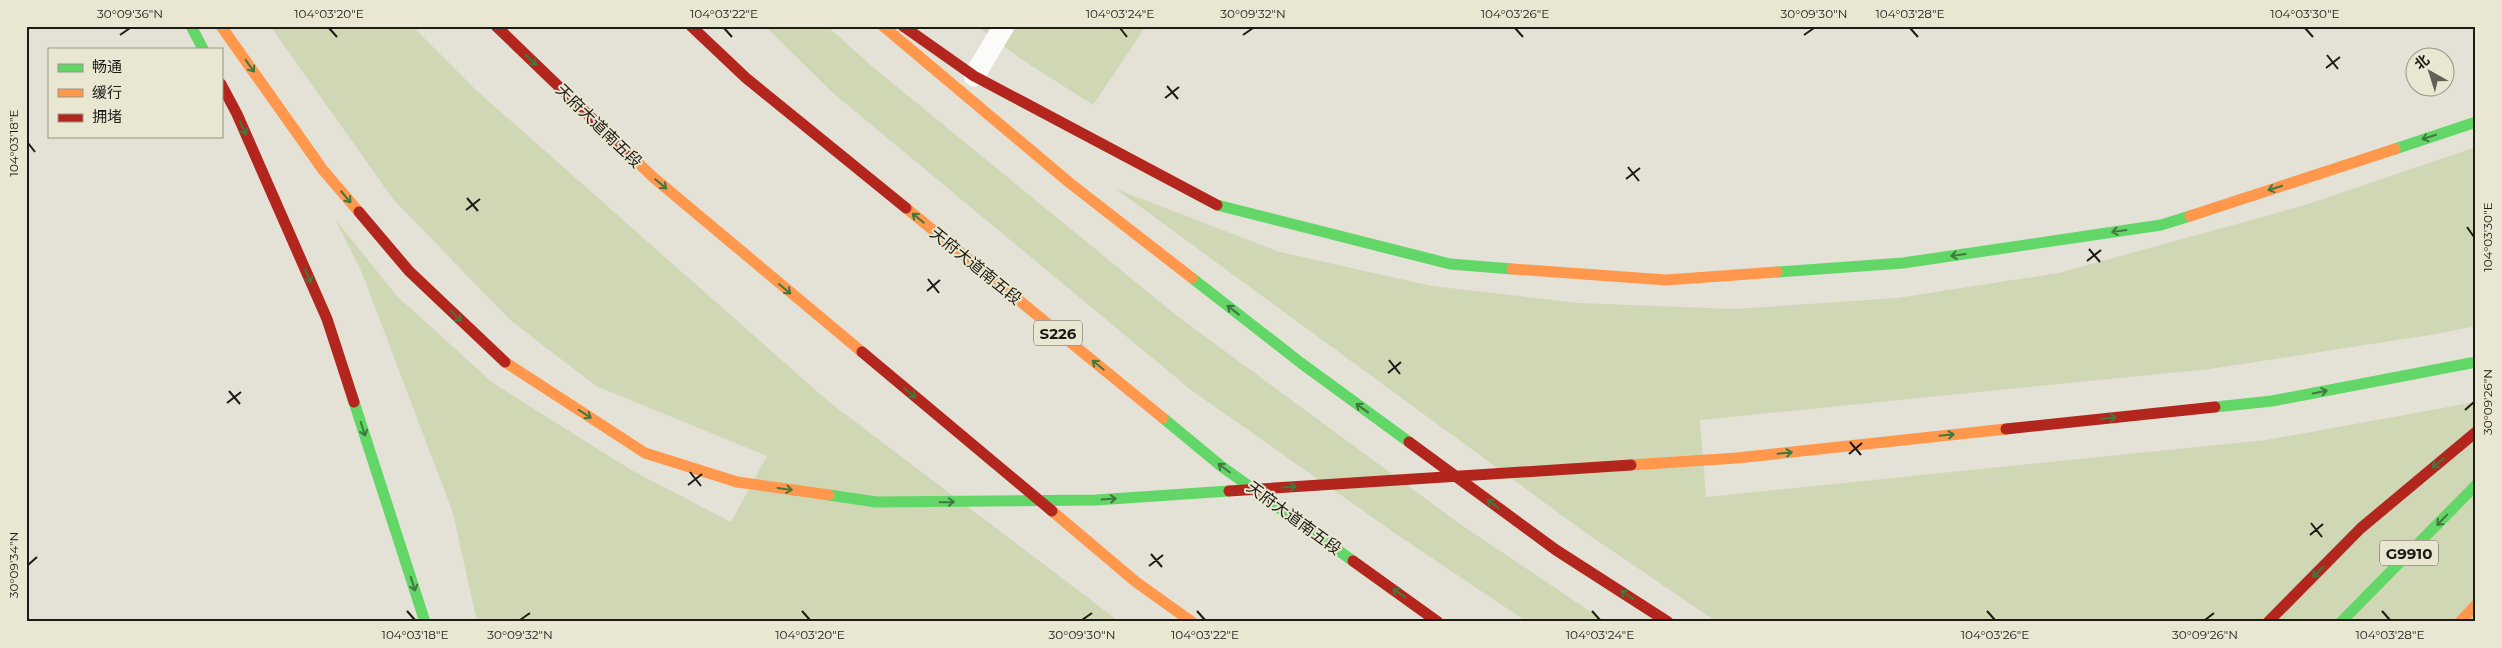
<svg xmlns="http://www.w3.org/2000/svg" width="2502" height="648" font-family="Montserrat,'Noto Sans SC',sans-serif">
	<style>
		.green { fill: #d0d7b5 }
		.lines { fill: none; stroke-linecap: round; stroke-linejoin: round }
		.lane { stroke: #fbfbf9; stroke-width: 21 }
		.fast { stroke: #63d668; stroke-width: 11 }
		.slow { stroke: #ff974d; stroke-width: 11 }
		.jam { stroke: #b3261e; stroke-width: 11 }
		.oneway { stroke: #40783e }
		.ticks { fill: none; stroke: #1c1b14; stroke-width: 2 }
		.labels { text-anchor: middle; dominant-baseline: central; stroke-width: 4; stroke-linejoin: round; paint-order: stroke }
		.shield { fill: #e9e6d2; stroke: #5a584d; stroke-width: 1 }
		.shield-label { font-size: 15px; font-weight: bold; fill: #1c1b14 }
		.street-label { font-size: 16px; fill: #1c1b14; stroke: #e9e6d2 }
		.neatline { fill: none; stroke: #1c1b14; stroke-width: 2 }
		.ticks-label { font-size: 12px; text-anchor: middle; fill: #1c1b14 }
	</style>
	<rect width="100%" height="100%" fill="#e4e2d7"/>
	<g class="green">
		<polygon points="270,26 412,26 476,90 828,401 1120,622 477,622 453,513 362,273 335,219 397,296 493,383 633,471 731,522 767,456 596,386 510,320 393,199"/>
		<polygon points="765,26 827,26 874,68 1176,315 1460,524 1606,622 1527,622 1399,536 1191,390 833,93"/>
		<polygon points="977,26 1146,26 1093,105 1021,59"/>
		<polygon points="2476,147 2476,326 2436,334 2210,369 1700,420 1706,497 2266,440 2476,402 2476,622 1717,622 1586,533 1116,189 1280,252 1432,286 1579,303 1734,309 1897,298 2059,273 2305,205"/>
	</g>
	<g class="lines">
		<polyline class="lane" points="974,76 1004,26"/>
		<g class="fast">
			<polyline points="191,26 203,49"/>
			<polyline points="2395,149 2476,122"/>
			<polyline points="1217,205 1450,264 1512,269"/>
			<polyline points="1777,272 1903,263 2161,225 2190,216"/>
			<polyline points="1192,278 1301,363 1409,442"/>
			<polyline points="354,402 425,622"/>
			<polyline points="2215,407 2272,401 2476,362"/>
			<polyline points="1163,418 1221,466 1353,561"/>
			<polyline points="829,495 876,502 1096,500 1229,491"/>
			<polyline points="2341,622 2476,485"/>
		</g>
		<g class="slow">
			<polyline points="221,26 323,170 359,212"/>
			<polyline points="883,26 1071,184 1192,278"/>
			<polyline points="632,157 654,178 862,352"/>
			<polyline points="906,208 1163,418"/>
			<polyline points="2190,216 2395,149"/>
			<polyline points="1512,269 1666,280 1777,272"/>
			<polyline points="505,362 645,453 737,482 829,495"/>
			<polyline points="1631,465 1737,458 2006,429"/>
			<polyline points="1052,511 1136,582 1192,622"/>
			<polyline points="2460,622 2476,605"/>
		</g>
		<g class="jam">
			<polyline points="496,26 632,157"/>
			<polyline points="691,26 746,78 906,208"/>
			<polyline points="903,26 974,76 1217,205"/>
			<polyline points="221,84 237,114 327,319 354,402"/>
			<polyline points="359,212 409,271 505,362"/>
			<polyline points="862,352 1052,511"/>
			<polyline points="2006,429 2215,407"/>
			<polyline points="1409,442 1556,550 1668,622"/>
			<polyline points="1229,491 1631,465"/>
			<polyline points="1353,561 1438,622"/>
			<polyline points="2268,622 2361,528 2476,432"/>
		</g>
	</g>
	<defs><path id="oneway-shaft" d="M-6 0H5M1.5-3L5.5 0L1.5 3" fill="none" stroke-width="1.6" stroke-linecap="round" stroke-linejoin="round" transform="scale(1.25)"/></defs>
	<g class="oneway">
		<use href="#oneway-shaft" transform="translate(531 60) rotate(44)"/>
		<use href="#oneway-shaft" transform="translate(250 66) rotate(55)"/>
		<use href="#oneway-shaft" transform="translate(243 128) rotate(66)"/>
		<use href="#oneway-shaft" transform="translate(2429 137) rotate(162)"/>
		<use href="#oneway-shaft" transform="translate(661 184) rotate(40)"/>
		<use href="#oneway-shaft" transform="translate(2275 188) rotate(162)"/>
		<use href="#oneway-shaft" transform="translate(346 197) rotate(50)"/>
		<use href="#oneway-shaft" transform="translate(918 218) rotate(-141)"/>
		<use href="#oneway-shaft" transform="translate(2119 231) rotate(172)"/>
		<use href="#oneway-shaft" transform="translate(1958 255) rotate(172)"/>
		<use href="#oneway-shaft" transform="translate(308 276) rotate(66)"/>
		<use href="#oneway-shaft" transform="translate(785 289) rotate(40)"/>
		<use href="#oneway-shaft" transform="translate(1233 310) rotate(-142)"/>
		<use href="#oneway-shaft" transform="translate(456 316) rotate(44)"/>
		<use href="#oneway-shaft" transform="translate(1098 365) rotate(-141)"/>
		<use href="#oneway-shaft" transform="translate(2320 392) rotate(-11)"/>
		<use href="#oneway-shaft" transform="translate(910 393) rotate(40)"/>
		<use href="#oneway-shaft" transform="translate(1362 408) rotate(-144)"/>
		<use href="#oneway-shaft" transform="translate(585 414) rotate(33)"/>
		<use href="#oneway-shaft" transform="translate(2109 418) rotate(-6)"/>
		<use href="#oneway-shaft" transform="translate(363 429) rotate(72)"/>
		<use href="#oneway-shaft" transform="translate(1947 435) rotate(-6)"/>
		<use href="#oneway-shaft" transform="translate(1785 453) rotate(-6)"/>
		<use href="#oneway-shaft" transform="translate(2438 463) rotate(140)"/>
		<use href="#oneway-shaft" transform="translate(1224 468) rotate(-143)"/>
		<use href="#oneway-shaft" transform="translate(1289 487) rotate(-4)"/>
		<use href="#oneway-shaft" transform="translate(785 489) rotate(8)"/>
		<use href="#oneway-shaft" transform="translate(1109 499) rotate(-4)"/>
		<use href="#oneway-shaft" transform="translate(947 502) rotate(-1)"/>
		<use href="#oneway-shaft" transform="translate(1493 504) rotate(-144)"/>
		<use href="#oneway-shaft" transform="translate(2442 520) rotate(134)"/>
		<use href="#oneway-shaft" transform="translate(2318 572) rotate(135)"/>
		<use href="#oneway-shaft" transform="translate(413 584) rotate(72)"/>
		<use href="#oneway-shaft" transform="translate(1399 593) rotate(-144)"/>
		<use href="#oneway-shaft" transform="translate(1627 595) rotate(-147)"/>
	</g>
	<path class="ticks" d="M329,28L337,37M724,28L732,37M1120,28L1127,37M1515,28L1523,37M1910,28L1918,37M2305,28L2313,37M120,35L130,28M1243,35L1253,28M1804,35L1814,28M2327,55L2338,69M2326,68L2340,57M1167,86L1178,99M1165,98L1179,87M28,143L35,152M1628,167L1639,181M1626,179L1640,168M467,198L478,211M466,210L480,199M2467,227L2474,237M2089,249L2100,262M2087,261L2101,250M928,279L939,293M927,291L940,280M1389,360L1400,374M1388,373L1401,362M229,391L240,404M227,403L241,392M2465,410L2474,402M1850,442L1861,455M1849,454L1862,443M690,472L701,486M688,485L702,474M2311,523L2322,537M2310,535L2323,524M1151,554L1162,567M28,565L37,557M1149,566L1163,555M407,611L415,620M802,611L810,620M1197,611L1205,620M1592,611L1600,620M1987,611L1995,620M2382,611L2390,620M520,620L530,613M1082,620L1092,613M2205,620L2214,613"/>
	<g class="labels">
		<g class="shield">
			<rect x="1034" y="320.5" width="48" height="25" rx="4"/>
			<rect x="2380" y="540.5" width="58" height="25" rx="4"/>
		</g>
		<g class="shield-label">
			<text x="1058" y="333">S226</text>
			<text x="2409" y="553">G9910</text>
		</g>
		<g class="street-label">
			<text transform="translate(599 126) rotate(44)">天府大道南五段</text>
			<text transform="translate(976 266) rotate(39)">天府大道南五段</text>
			<text transform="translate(1294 518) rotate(36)">天府大道南五段</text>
		</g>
	</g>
	<rect width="2502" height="648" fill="none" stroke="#e9e6d2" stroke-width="55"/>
	<rect x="48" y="48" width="175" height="90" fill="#e9e6d2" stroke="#979586"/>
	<rect x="58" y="64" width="25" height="8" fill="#63d668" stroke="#979586"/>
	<text x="92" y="72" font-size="15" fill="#1c1b14">畅通</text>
	<rect x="58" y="89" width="25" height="8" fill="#ff974d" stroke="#979586"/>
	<text x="92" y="98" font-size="15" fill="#1c1b14">缓行</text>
	<rect x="58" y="114" width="25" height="8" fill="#b3261e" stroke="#979586"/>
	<text x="92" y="122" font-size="15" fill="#1c1b14">拥堵</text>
	<g transform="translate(2430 72) rotate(321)"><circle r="24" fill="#e9e6d2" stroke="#979586"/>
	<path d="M0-4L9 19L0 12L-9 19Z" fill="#626158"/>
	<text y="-8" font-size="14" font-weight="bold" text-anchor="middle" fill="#1c1b14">北</text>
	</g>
	<rect x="28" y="28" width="2446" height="592" class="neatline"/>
	<g class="ticks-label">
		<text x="130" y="18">30°09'36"N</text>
		<text x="329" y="18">104°03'20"E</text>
		<text x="724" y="18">104°03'22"E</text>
		<text x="1120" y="18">104°03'24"E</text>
		<text x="1253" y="18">30°09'32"N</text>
		<text x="1515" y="18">104°03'26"E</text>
		<text x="1814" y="18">30°09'30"N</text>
		<text x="1910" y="18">104°03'28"E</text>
		<text x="2305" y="18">104°03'30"E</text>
		<text transform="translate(14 143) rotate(-90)" y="4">104°03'18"E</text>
		<text transform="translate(2488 237) rotate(-90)" y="4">104°03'30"E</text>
		<text transform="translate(2488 402) rotate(-90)" y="4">30°09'26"N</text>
		<text transform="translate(14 565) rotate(-90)" y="4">30°09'34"N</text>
		<text x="415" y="639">104°03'18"E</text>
		<text x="520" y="639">30°09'32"N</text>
		<text x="810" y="639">104°03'20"E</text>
		<text x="1082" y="639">30°09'30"N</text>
		<text x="1205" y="639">104°03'22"E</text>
		<text x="1600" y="639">104°03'24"E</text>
		<text x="1995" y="639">104°03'26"E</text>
		<text x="2205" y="639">30°09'26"N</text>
		<text x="2390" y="639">104°03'28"E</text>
	</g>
</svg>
